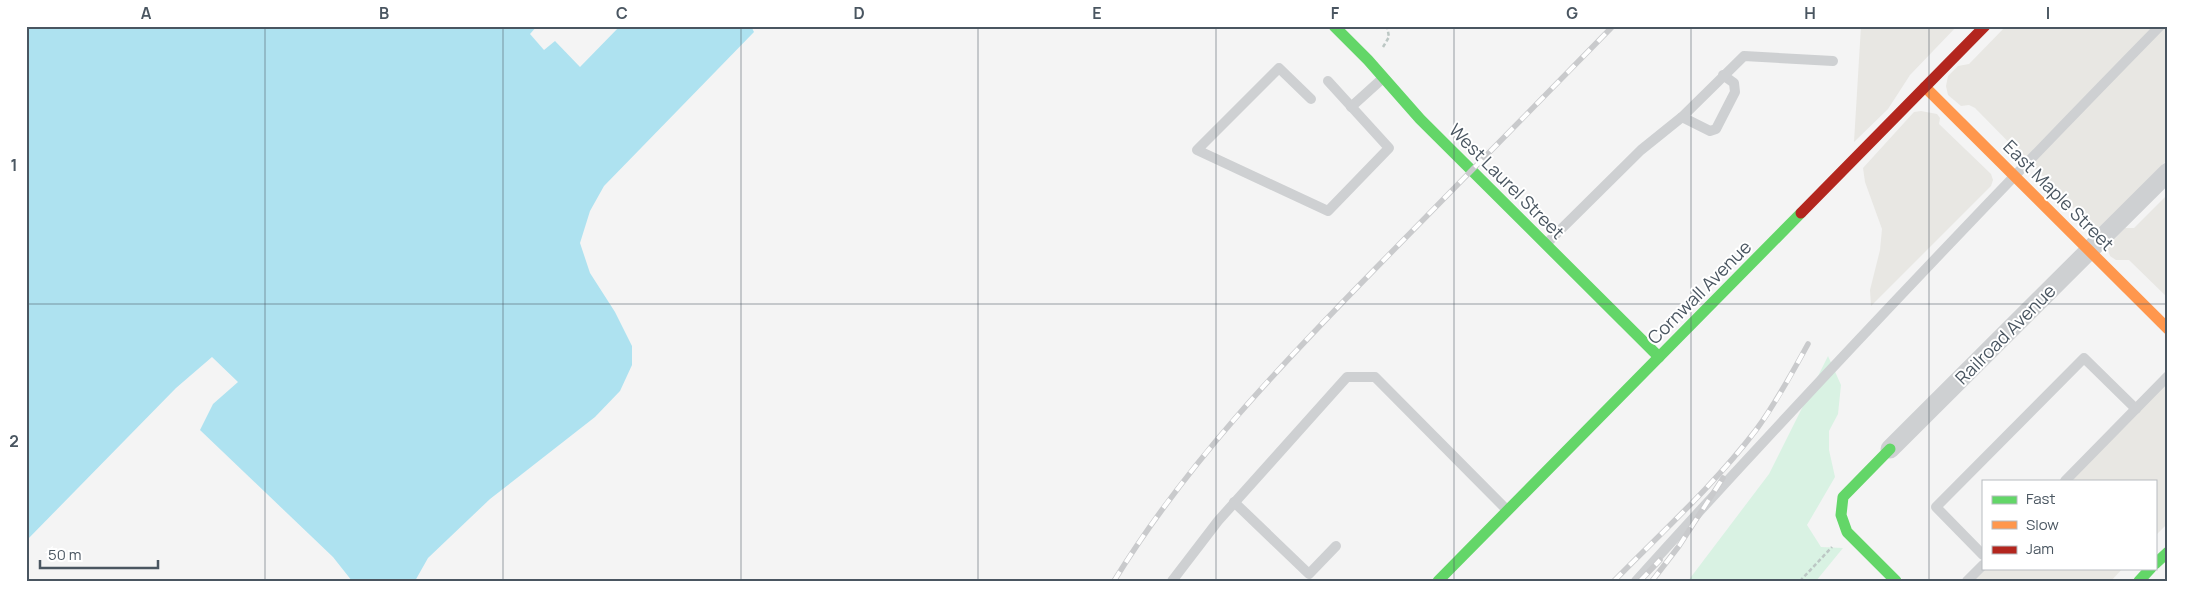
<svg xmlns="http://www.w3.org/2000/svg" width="2194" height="607" font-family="Manrope,sans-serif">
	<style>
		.commercial { fill: #e8e7e3 }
		.green { fill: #d9f2e3 }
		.water { fill: #aee2f0 }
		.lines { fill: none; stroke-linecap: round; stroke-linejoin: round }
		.path { stroke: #bcc7c4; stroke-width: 2.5; stroke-dasharray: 4 2.5; stroke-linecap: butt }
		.lane { stroke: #ced0d2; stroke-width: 10 }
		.street { stroke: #ced0d2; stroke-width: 19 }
		.fast { stroke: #63d668; stroke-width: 11 }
		.slow { stroke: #ff974d; stroke-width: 11 }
		.jam { stroke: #b3261e; stroke-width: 11 }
		.rail-casing { stroke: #c9cacc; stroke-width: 5.5 }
		.rail { stroke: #fff; stroke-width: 4; stroke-dasharray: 11; stroke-linecap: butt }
		.grid { fill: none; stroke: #4a5661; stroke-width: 1; stroke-opacity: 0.55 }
		.labels { text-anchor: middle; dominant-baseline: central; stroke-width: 4; stroke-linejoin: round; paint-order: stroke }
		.street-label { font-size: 18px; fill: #4a5661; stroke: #fff }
		.neatline { fill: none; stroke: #4a5661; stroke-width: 2 }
		.grid-label { font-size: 16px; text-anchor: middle; font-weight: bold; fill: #4a5661 }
	</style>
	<rect width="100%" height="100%" fill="#f4f4f4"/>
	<g class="commercial">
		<polygon points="1861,26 1957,26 1910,75 1888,109 1854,142"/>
		<polygon points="2006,26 2168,26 2168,159 2101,227 2096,228 2091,226 1975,108 1969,105 1961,106 1948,95 1946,86 1948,76 1958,66 1969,64"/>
		<polygon points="1921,111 1937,114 1940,118 1939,124 1991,174 1993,180 1991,186 1871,306 1870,290 1880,250 1882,229 1865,182 1863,168 1914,112"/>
		<polygon points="2168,194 2168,298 2129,260 2116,260 2110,256 2108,250 2110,244 2125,228 2134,228"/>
		<polygon points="2168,376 2168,523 2155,536 2155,481 2065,481"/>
		<polygon points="1983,568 2123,568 2111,581 1967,581"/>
	</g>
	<polygon class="green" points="1828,356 1841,385 1838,414 1829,431 1829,450 1835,477 1807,525 1821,547 1843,548 1816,581 1688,581 1769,474"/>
	<polygon class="water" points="26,26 537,26 530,34 544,50 555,41 580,67 620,26 751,26 754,32 604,186 590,211 580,243 590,273 615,312 632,346 632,365 620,391 595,417 490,499 428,558 415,581 352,581 333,557 200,430 213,404 238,382 212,357 176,388 26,541"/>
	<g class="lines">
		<g class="path">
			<polyline points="1383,47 1389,37 1387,26"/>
			<polyline points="1800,581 1832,547"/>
		</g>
		<g class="lane">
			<polyline points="1311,99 1279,68 1197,150 1328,211 1389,148 1328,81"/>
			<polyline points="1351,107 1382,79"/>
			<polyline points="1682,117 1710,131 1716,129 1735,92 1734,83 1723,75"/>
			<polyline points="1546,244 1641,150 1682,117 1744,56 1833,61"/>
			<polyline points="2065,481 2168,376"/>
			<polyline points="1234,502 1309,574 1336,546"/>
			<polyline points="1983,555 1936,507 2084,358 2136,409"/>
			<polyline points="1172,581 1218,521 1347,377 1375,377 1507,510"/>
			<path d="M1636,581C1807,392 1982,208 2160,26"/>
			<polyline points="1967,581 1983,565"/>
		</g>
		<polyline class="street" points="1890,449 2168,172"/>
		<g class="fast">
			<polyline points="1334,26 1368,60 1420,119 1659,357"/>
			<polyline points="1890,449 1843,497 1841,515 1847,532 1896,581"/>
			<polyline points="2155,564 2168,552"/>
			<polyline points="1438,581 1801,213"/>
			<polyline points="2139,581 2151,568"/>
		</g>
		<polyline class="slow" points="1925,87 2168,329"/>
		<polyline class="jam" points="1801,213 1985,26"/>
		<defs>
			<g id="rail">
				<path d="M1114,581C1186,464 1280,366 1375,269C1454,188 1534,107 1613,26"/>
				<path d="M1614,581C1662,532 1714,485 1756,430C1776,403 1792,373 1808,344"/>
				<polyline points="1640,581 1660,560"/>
				<polyline points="1652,581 1679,546 1723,478"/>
			</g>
		</defs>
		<use href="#rail" class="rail-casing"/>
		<use href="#rail" class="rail"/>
	</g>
	<path class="grid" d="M265,26V581M503,26V581M741,26V581M978,26V581M1216,26V581M1454,26V581M1691,26V581M1929,26V581M26,304H2168"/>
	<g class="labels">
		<g class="street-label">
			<text transform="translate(1507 181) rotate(45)">West Laurel Street</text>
			<text transform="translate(2059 195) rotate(45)">East Maple Street</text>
			<text transform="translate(1699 292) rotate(-45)">Cornwall Avenue</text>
			<text transform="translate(2005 334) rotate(-45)">Railroad Avenue</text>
		</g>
	</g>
	<rect width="2194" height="607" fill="none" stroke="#ffffff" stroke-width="55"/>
	<rect x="1982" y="480" width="175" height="90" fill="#ffffff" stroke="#b7bbc0"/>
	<rect x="1992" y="496" width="25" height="8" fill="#63d668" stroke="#b7bbc0"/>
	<text x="2026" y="504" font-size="15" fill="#4a5661">Fast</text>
	<rect x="1992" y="521" width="25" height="8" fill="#ff974d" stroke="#b7bbc0"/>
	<text x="2026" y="530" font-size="15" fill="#4a5661">Slow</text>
	<rect x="1992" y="546" width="25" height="8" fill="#b3261e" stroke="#b7bbc0"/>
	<text x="2026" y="554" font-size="15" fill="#4a5661">Jam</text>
	<path d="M40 560v8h118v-8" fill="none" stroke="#4a5661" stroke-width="2.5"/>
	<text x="48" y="560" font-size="15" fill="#4a5661" stroke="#ffffff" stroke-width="4" paint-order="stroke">50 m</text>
	<rect x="28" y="28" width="2138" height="552" class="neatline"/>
	<g class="grid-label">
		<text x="146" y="19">A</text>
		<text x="384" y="19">B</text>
		<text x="622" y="19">C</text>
		<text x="859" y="19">D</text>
		<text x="1097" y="19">E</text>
		<text x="1335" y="19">F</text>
		<text x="1572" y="19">G</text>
		<text x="1810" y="19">H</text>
		<text x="2048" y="19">I</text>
		<text x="14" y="171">1</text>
		<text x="14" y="447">2</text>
	</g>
</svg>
